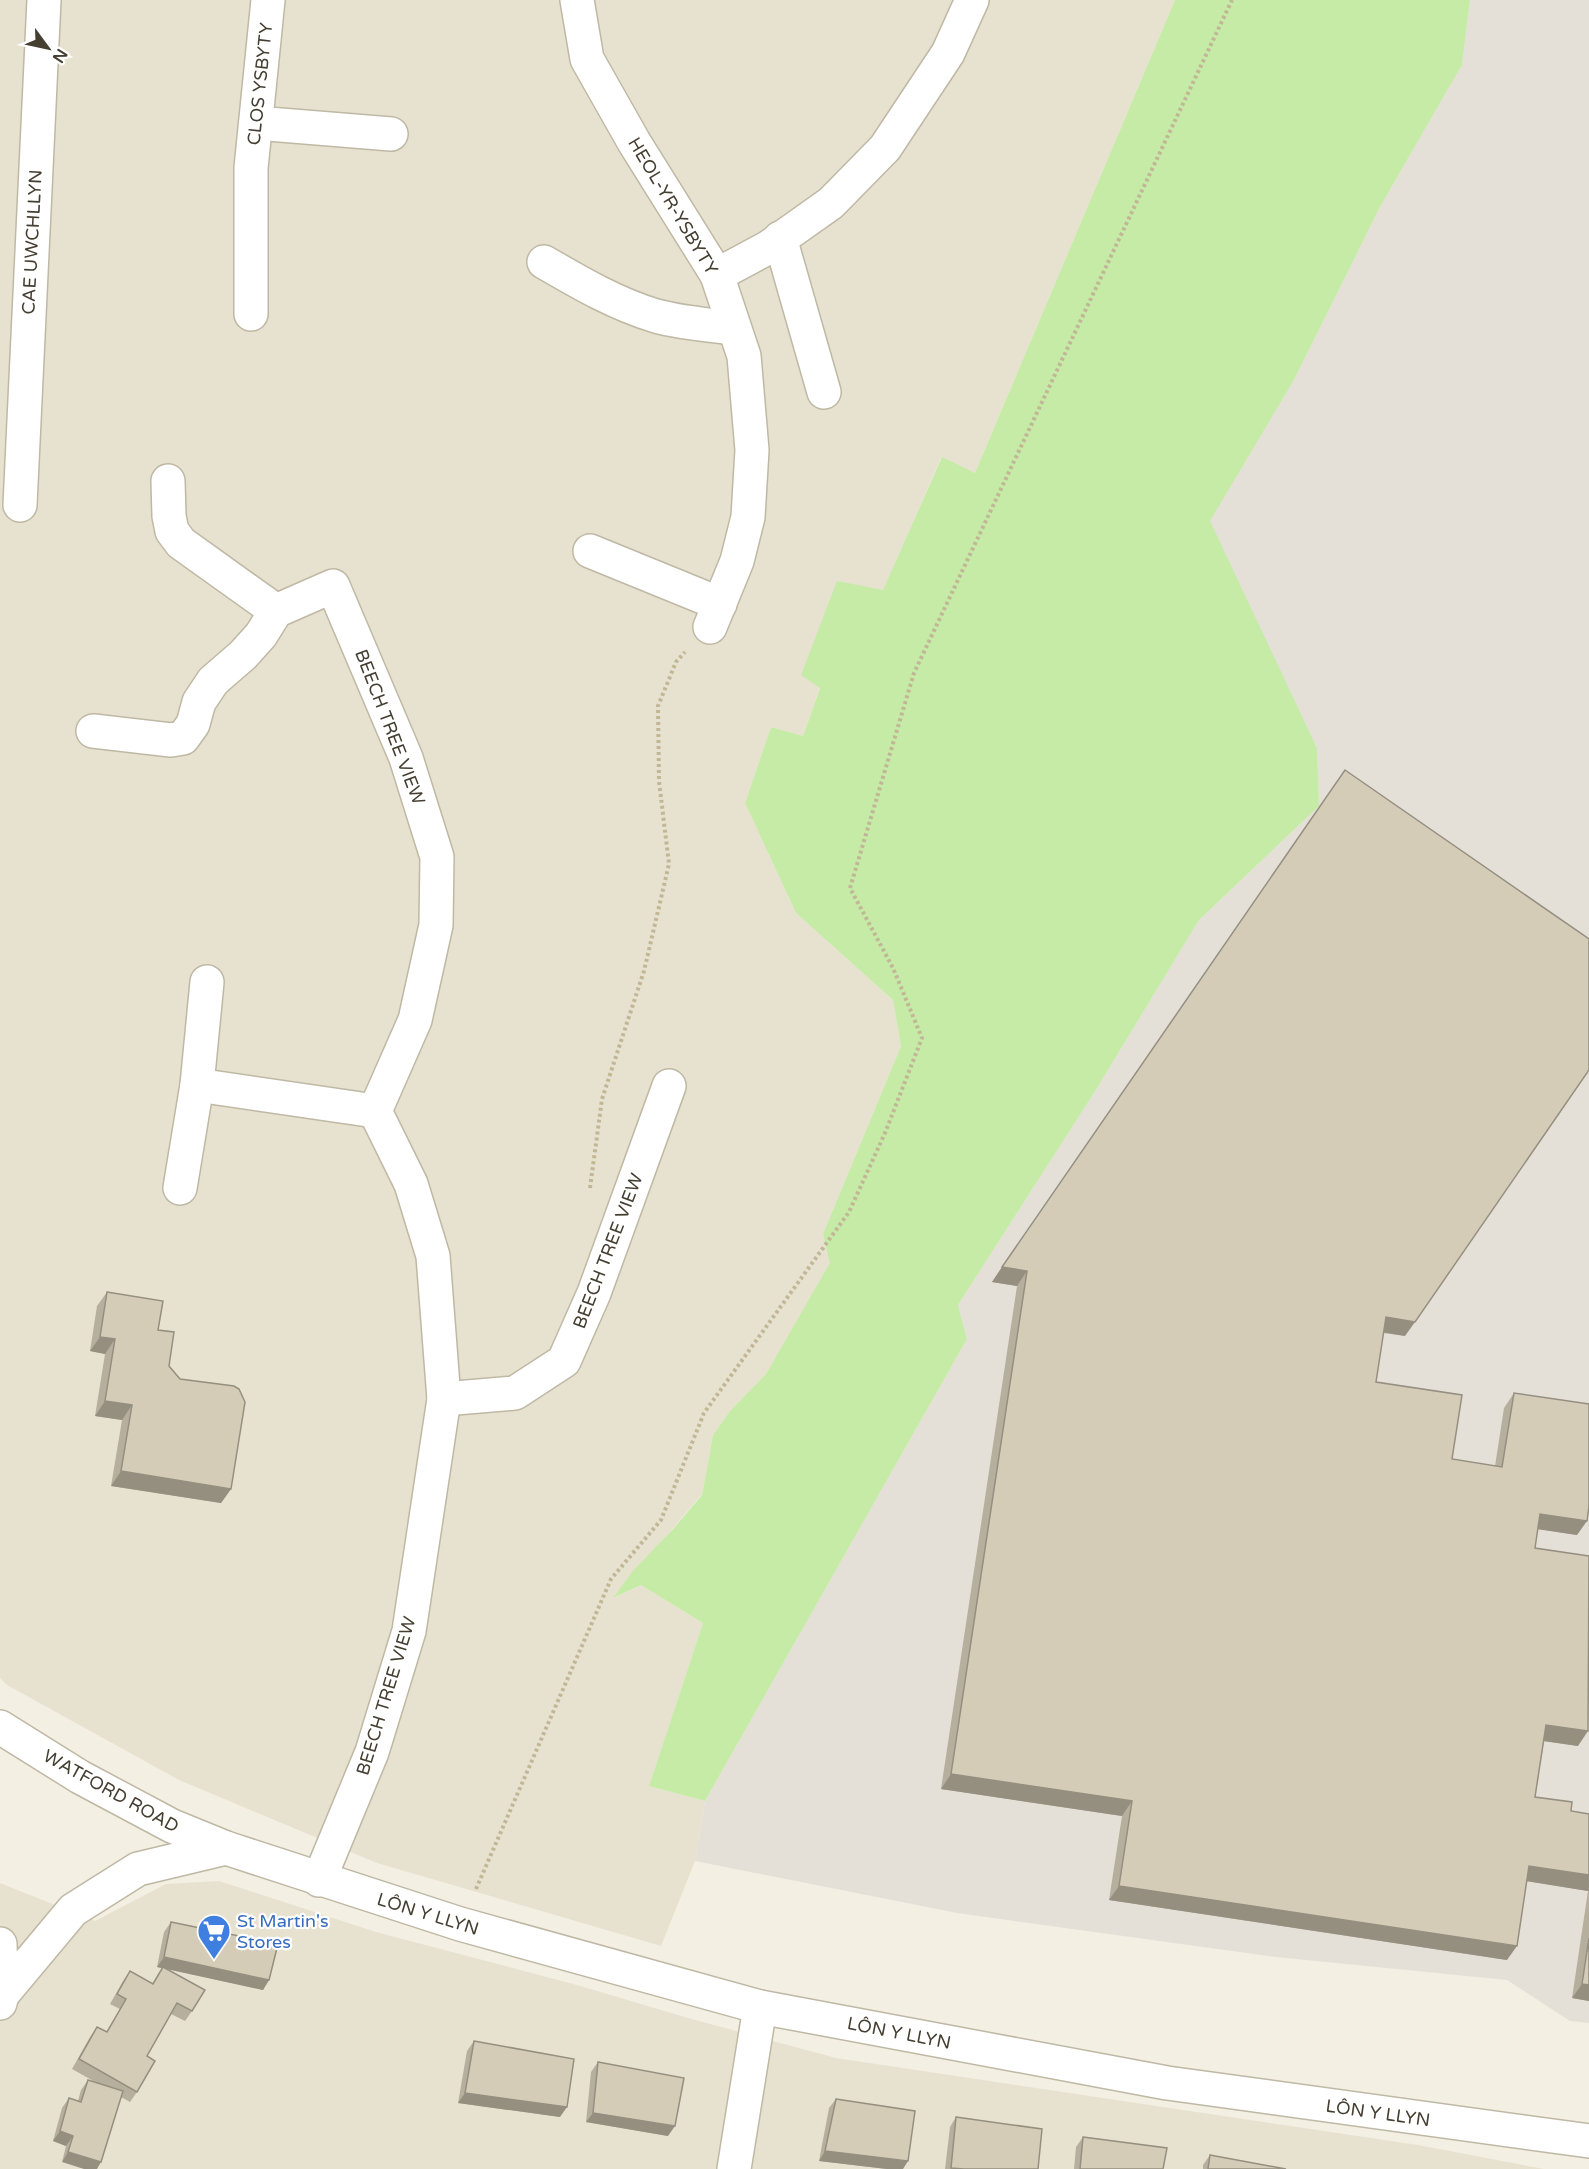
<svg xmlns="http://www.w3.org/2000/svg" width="1589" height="2169" font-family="'Varela Round',sans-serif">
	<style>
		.residential { fill: #e7e2d0 }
		.industrial { fill: #e4e0d8 }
		.green { fill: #c5eba7 }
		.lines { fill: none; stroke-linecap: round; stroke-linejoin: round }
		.minor-casing { stroke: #bfb8a4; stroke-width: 36 }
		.path { stroke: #c1b695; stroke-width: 4; stroke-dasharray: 3 3; stroke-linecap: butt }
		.minor { stroke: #fff; stroke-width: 33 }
		.wall { fill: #b7af9d }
		.shaded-wall { fill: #958f80 }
		.building { fill: #d5ccb7; stroke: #958f80; stroke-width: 1.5 }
		.labels { text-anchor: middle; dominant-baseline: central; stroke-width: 4.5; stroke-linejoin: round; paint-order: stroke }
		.street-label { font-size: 18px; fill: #453f32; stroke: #fff }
		.shop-label { font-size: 18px; fill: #366cbe; stroke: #fff; text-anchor: start }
	</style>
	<rect width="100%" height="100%" fill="#f3efe2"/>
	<g class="residential">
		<polygon points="0,0 1175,0 975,473 941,458 883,591 820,687 803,736 771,727 745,803 796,913 893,1000 901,1046 823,1234 831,1263 766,1374 730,1411 713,1435 702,1494 614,1598 641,1585 703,1623 649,1786 705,1801 695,1861 661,1946 377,1863 179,1780 7,1685 0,1678"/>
		<polygon points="219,1881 376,1932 577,1985 688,2018 836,2058 1418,2145 1544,2169 0,2169 0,1883 95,1921 166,1884"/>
	</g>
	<polygon class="industrial" points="1470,0 1589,0 1589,2023 1570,2021 1507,1980 1276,1957 957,1913 695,1861 705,1801 967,1339 958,1305 1094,1093 1199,920 1319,806 1317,748 1209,522 1294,380 1380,207 1462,65"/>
	<polygon class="green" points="1175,0 1470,0 1462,65 1380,207 1294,380 1210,521 1317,748 1319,806 1199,920 1094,1093 958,1305 967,1339 705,1801 649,1786 703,1623 641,1585 613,1598 632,1572 674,1528 702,1495 713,1435 730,1411 766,1374 830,1263 823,1234 901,1046 893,1000 796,913 745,803 771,727 803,736 820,688 801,675 837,581 883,590 942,457 975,473"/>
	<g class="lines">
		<defs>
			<g id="minor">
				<polyline points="577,0 587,59 634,142 717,275 744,356 752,450 748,517 737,561 710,627"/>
				<polyline points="256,123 391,134"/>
				<polyline points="780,238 824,392"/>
				<path d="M544,262C580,283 616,304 656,316C682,323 709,325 734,328"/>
				<polyline points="717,275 769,247 831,203 885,148 948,53 972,0"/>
				<polyline points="251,314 251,168 268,0"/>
				<polyline points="168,481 169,516 172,531 181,543 276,611"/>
				<polyline points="20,505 44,0"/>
				<polyline points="590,551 720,604"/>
				<polyline points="93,731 171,740 183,738 193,724 199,702 213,681 243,655 261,635 276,611 333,586 406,758 437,857 436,925 415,1020 375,1111"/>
				<polyline points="197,1085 375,1111"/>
				<polyline points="180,1188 197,1085 207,982"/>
				<polyline points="444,1399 515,1393 564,1361 594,1293 669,1086"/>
				<polyline points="0,1727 80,1777 172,1826 226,1848 460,1924 760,2007 1167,2083 1589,2141"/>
				<polyline points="319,1880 372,1752 409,1631 444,1399 433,1256 411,1184 375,1111"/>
				<polyline points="0,1944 2,1995 0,2003"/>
				<polyline points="2,1995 73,1910 138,1869 226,1848"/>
				<polyline points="734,2169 760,2007"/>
			</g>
		</defs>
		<use href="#minor" class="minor-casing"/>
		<g class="path">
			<polyline points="590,1188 602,1099 644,971 669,864 659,781 658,706 676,662 685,652"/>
			<polyline points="476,1889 611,1579 661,1520 704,1413 849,1212 885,1133 922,1038 893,968 850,888 914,673 1232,0"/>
		</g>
		<use href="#minor" class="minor"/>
	</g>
	<g class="wall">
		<polygon points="1345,770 1405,1336 1383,1333 1376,1382 1452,1459 1495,1466 1504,1408 1514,1393 1577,1535 1538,1529 1535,1548 1578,1746 1544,1741 1535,1797 1571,1811 1589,1814 1589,2001 1572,1998 1588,1891 1527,1881 1507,1960 1109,1900 1122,1816 941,1789 1017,1286 992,1282"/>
		<polygon points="107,1292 158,1330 169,1366 231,1489 221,1503 111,1486 122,1420 95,1416 105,1354 90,1351 97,1306"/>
		<polygon points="171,1922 269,1980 263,1990 168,1969 192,2011 185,2021 171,2014 147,2056 137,2092 130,2102 121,2097 62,2162 66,2146 53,2141 62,2108 69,2098 78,2101 81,2090 88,2080 97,2083 72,2069 90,2037 97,2027 106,2032 120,2009 110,2004 123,1981 130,1971 152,1984 162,1968 157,1967 164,1932"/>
		<polygon points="474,2041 560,2117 458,2103 467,2051"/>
		<polygon points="598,2062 668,2136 586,2122 591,2072"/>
		<polygon points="836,2099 903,2169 887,2169 819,2161 829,2108"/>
		<polygon points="956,2117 1038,2169 945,2169 950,2127"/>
		<polygon points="1083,2137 1163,2169 1074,2169 1076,2147"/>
		<polygon points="1210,2155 1286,2169 1203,2169 1203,2165"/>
	</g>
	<g class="shaded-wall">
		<polygon points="1002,1267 1027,1271 1017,1286 992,1282"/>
		<polygon points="1386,1317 1415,1322 1405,1336 1376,1331"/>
		<polygon points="100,1337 115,1339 105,1354 90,1351"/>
		<polygon points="105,1401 132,1405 122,1420 95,1416"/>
		<polygon points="121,1471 231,1489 221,1503 111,1486"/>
		<polygon points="1540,1514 1587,1521 1577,1535 1530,1528"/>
		<polygon points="1546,1725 1588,1731 1578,1746 1536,1740"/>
		<polygon points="951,1774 1132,1801 1122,1816 941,1789"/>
		<polygon points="1529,1866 1589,1875 1589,1890 1588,1891 1519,1880"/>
		<polygon points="1119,1886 1517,1946 1507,1960 1109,1900"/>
		<polygon points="164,1957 269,1980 263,1990 157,1967"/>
		<polygon points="1582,1984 1589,1985 1589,2001 1572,1998"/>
		<polygon points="465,2093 567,2107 560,2117 458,2103"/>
		<polygon points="593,2113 675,2126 668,2136 586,2122"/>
		<polygon points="60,2131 73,2136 66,2146 53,2141"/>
		<polygon points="825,2151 908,2161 903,2169 887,2169 819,2161"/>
		<polygon points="68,2152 101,2162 97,2169 84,2169 62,2162"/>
	</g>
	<g class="building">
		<polygon points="1345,770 1589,939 1589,1070 1415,1322 1386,1317 1376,1382 1462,1395 1452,1459 1502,1467 1514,1393 1589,1404 1589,1506 1587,1521 1540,1514 1535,1548 1589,1556 1588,1731 1546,1725 1535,1797 1572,1802 1571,1811 1589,1814 1589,1875 1529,1866 1517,1946 1119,1886 1132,1801 951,1774 1027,1271 1002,1267"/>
		<polygon points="107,1292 163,1301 158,1330 174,1332 169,1366 180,1379 234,1386 239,1389 245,1402 231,1489 121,1471 132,1405 105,1401 115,1339 100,1337"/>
		<polygon points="171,1922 278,1944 269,1980 164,1957"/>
		<polygon points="1589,1938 1589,1985 1582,1984"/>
		<polygon points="163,1967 205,1990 192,2011 177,2003 147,2056 155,2061 137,2092 79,2059 97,2027 107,2032 126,1999 117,1994 130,1971 153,1984"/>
		<polygon points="474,2041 574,2059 567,2107 465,2093"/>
		<polygon points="598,2062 684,2078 675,2126 593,2113"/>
		<polygon points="88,2080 123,2091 101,2162 68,2152 73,2136 60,2131 69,2098 81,2102"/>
		<polygon points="836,2099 915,2111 908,2161 825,2151"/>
		<polygon points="956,2117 1042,2129 1038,2169 964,2169 951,2168"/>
		<polygon points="1083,2137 1167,2148 1163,2169 1080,2169"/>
		<polygon points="1210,2155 1286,2169 1208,2169"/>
	</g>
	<defs>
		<symbol id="supermarket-pin" viewBox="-11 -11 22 30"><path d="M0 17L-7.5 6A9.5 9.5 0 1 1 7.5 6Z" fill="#3f7fe0" stroke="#fff"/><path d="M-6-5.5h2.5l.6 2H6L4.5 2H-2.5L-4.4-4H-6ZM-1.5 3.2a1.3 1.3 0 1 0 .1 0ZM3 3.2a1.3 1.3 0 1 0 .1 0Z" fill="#fff"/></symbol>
	</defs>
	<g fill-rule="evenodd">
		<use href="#supermarket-pin" x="195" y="1912" width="38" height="52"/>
	</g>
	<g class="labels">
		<g class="street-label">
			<text transform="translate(260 84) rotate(-84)">CLOS YSBYTY</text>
			<text transform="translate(673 206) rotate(59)">HEOL-YR-YSBYTY</text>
			<text transform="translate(32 242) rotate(-87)">CAE UWCHLLYN</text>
			<text transform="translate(390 727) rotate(69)">BEECH TREE VIEW</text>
			<text transform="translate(608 1251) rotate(-69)">BEECH TREE VIEW</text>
			<text transform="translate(386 1696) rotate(-73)">BEECH TREE VIEW</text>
			<text transform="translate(111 1791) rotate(29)">WATFORD ROAD</text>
			<text transform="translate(428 1914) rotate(17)">LÔN Y LLYN</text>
			<text transform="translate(899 2033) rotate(11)">LÔN Y LLYN</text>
			<text transform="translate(1378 2113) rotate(8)">LÔN Y LLYN</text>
		</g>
		<g class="shop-label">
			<text x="237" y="1921">St Martin's<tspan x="237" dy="21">Stores</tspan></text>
		</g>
	</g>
	<g transform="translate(48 48) rotate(123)" stroke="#ffffff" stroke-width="4.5" paint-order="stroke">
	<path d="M0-4.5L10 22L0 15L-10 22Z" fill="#453f32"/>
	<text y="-9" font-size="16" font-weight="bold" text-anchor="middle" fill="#453f32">N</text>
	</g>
</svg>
